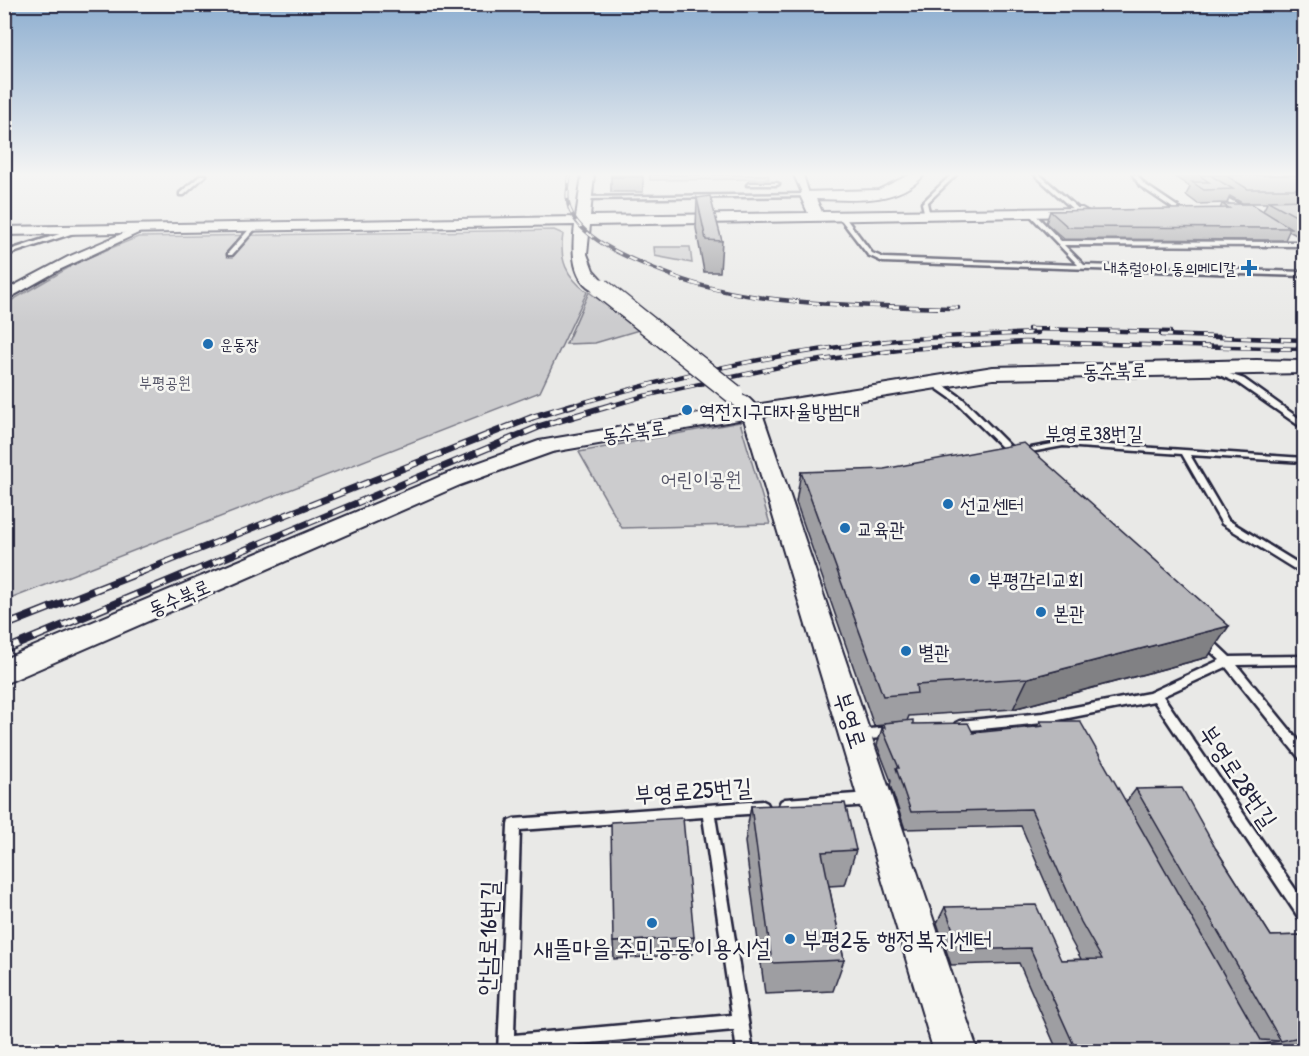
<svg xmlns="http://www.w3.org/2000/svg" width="1309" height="1056" font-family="'Patrick Hand','Poor Story',sans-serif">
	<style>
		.green { fill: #ccccce; stroke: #777784; stroke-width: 1.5 }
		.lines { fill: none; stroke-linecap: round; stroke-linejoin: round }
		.lane-casing { stroke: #22223b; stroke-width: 5 }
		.street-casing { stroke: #22223b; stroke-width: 4 }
		.secondary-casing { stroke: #22223b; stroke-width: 4 }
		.lane { fill: #f6f6f2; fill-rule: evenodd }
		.street { fill: #f6f6f2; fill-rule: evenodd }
		.secondary { fill: #f6f6f2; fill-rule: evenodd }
		.rail-far3-casing { stroke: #22223b; stroke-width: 4 }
		.rail-far2-casing { stroke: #22223b; stroke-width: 4.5 }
		.rail-far1-casing { stroke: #22223b; stroke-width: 7 }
		.rail-casing { stroke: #22223b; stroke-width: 8 }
		.rail-far3 { stroke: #f6f6f2; stroke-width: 2; stroke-dasharray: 8; stroke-linecap: butt }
		.rail-far2 { stroke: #f6f6f2; stroke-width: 3; stroke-dasharray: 10; stroke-linecap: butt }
		.rail-far1 { stroke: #f6f6f2; stroke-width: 4.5; stroke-dasharray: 13; stroke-linecap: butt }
		.rail { stroke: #f6f6f2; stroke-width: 5; stroke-dasharray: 16; stroke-linecap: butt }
		.secondary-bridge-casing { stroke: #22223b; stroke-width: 22; stroke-linecap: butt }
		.secondary-bridge { stroke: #f6f6f2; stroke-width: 19 }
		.wall { fill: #9e9ea2; stroke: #22223b; stroke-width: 1.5 }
		.shaded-wall { fill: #818184; stroke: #22223b; stroke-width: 1.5 }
		.building { fill: #b8b8bc; stroke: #22223b; stroke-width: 1.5 }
		.poi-dot { fill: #1f6fb2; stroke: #f6f6f2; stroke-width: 2 }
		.labels { text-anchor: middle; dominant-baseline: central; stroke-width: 5; stroke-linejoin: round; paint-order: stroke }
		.far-poi-label { font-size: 16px; fill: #22223b; stroke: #f6f6f2; text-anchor: end }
		.far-park-label { font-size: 16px; fill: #555567; stroke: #f6f6f2 }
		.street-label { font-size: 20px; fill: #22223b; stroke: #f6f6f2 }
		.poi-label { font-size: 20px; fill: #22223b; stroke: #f6f6f2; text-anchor: start }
		.park-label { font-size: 20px; fill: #555567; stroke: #f6f6f2 }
		.near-street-label { font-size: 24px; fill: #22223b; stroke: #f6f6f2 }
		.near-poi-label { font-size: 24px; fill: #22223b; stroke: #f6f6f2; text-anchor: start }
	</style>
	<rect width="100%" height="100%" fill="#e9e9e7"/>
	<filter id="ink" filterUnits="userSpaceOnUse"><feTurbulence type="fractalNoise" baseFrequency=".0167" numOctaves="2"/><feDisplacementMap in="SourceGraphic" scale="12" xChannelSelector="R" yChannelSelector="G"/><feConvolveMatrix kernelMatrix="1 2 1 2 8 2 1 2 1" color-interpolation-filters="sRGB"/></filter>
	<g filter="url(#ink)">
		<g class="green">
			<polygon points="650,175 768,175 769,179 650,180"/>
			<path d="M554,230L563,234C559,260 566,276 587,292L540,392L5,601L4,307L14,299L82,260L138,237Z"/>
			<polygon points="654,247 690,247 692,263 655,256"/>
			<polygon points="589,292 639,330 595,343 566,344"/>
			<polygon points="740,422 770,524 622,528 579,452"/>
		</g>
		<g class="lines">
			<defs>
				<g id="lane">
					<polygon points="201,175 206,175 184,195 180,195 180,193"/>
					<polygon points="951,175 956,175 927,203 930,215 925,216 922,203"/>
					<polygon points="1035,175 1040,175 1081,211 1081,213 1077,213"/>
					<polygon points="1133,175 1137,175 1144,184 1181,209 1181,211 1177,211 1140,186"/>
					<polygon points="749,183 777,183 779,184 777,185 747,185"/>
					<polygon points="1218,193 1247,209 1247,210 1243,211 1216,195 1216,193"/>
					<polygon points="807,194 809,195 809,196 585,199 583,198 585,197"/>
					<polygon points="1029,212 1033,212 1061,241 1304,242 1304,246 1064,245 1084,265 1304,272 1304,276 883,262 868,255 839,217 844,216 872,253 884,258 1078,265 1029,214"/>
					<polygon points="253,225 258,226 232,255 228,255 228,253"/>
					<polygon points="78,228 81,230 80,231 4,256 4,252"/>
					<polygon points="1212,368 1244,379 1304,422 1304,427 1301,427 1238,383 1210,371 1208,370"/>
					<polygon points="929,379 935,379 962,398 1016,452 1020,450 1063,442 1304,458 1304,462 1190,455 1228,520 1304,567 1304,574 1301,573 1222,524 1182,454 1063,446 1020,454 1017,453 1013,455 1010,455 956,402 929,383"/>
					<polygon points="1205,636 1209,637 1230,657 1304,656 1304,664 1237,665 1304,747 1304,760 1300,759 1226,667 1163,696 1304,902 1304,920 1299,918 1154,701 1043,723 960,731 956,729 954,726 956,723 960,721 1043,713 1149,693 1220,660 1201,643 1200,640 1201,637"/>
					<polygon points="892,727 896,729 898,732 896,735 892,737 858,740 854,738 852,735 854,732 858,730"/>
					<polygon points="870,793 874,795 876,799 874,803 870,805 785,811 781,809 779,805 781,801 785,799"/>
					<path d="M763,801L767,803L769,807L767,811L763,813L715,816L753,1052H737L734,1030L514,1050V1052H498L508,825L509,821L514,819ZM703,817L732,1015L514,1035L520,830Z"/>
				</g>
				<g id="street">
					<polygon points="794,175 803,175 810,197 804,197"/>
					<polygon points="140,226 149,228 59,270 4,301 4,291 68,257"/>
				</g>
				<g id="secondary">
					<path d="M582,175H594L590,216L808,213L800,195L802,192L878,190L909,175H924C897,205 852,200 816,199L822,212L1082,208L1089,212L1082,216L590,225L587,254L593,270L609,288L601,293C570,285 572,249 575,225L4,235V227L576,217Z"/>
					<path d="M1256,360L1304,361V373L993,379L763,416L978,1052H934L744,419L552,452L460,485L4,684V659L444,475L539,441L735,408L731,401L734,397C744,394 748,396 755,405L993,367Z"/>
				</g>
			</defs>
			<use href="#lane" class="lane-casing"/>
			<use href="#street" class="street-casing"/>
			<use href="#secondary" class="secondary-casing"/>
			<use href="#lane" class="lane"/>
			<use href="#street" class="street"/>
			<use href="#secondary" class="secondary"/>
			<defs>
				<path id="rail-far3" d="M570,175C568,187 565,200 571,212C585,244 645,265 676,277"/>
				<g id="rail-far2">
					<path d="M672,276C752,307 872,306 958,308"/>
					<polyline points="1029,329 1170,332"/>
					<polyline points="1161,335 1304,340"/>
					<path d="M568,407C675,375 786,351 897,340C944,336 991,335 1038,333"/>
					<polyline points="607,407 644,396 798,363 907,349 1025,342 1304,349"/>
				</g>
				<g id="rail-far1">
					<polyline points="139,573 533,417 573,405"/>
					<polyline points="189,573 541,426 612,405"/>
				</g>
				<g id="rail">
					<polyline points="4,626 143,571"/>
					<polyline points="4,650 193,571"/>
				</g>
			</defs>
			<use href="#rail-far3" class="rail-far3-casing"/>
			<use href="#rail-far2" class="rail-far2-casing"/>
			<use href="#rail-far1" class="rail-far1-casing"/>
			<use href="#rail" class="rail-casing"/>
			<use href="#rail-far3" class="rail-far3"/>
			<use href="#rail-far2" class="rail-far2"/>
			<use href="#rail-far1" class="rail-far1"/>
			<use href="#rail" class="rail"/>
			<defs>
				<polyline id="secondary-bridge" points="601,288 734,394"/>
			</defs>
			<use href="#secondary-bridge" class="secondary-bridge-casing"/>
			<use href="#secondary-bridge" class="secondary-bridge"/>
		</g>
		<g class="wall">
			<rect x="611" y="175" width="32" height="17"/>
			<polygon points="1172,175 1305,175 1305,240 1289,231 1285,240 1064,239 1046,223 1050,211 1220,209 1222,204 1263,211 1267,203 1242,203 1230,196 1227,203 1198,204 1186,195 1190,187"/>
			<polygon points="697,198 722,241 720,272 704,272 696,228"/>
			<polygon points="801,472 1208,657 1013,709 909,716 907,721 913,724 973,733 1037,727 1040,721 1126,802 1136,789 1216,849 1271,936 1305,935 1305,1045 1273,1052 1058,1052 1019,963 951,965 937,923 945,907 1061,960 1081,959 1069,937 1021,826 905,829 890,785 891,781 877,745 883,725 874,726 796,502"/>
			<polygon points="751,806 856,850 845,885 829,886 844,960 833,991 765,994 745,842"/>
			<polygon points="694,937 692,954 614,959 613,942"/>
		</g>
		<polygon class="shaded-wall" points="1229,626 1208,657 1013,709 1028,678"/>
		<g class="building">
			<rect x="611" y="175" width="31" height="2"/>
			<polygon points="1199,175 1210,175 1233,189 1204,190 1192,182 1209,182"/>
			<polygon points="1225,175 1305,175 1305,189 1248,189"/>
			<polygon points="710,196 722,241 706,240 697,198"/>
			<polygon points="1305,200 1305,221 1268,201"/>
			<polygon points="1222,204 1252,204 1291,228 1068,227 1050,211 1229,208"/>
			<polygon points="1024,443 1229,626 1028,678 916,685 917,693 883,696 801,472 884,469"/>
			<polygon points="913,720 913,724 968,723 973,733 1043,726 1040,721 1080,721 1261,1040 1279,1041 1228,1052 1077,1052 1030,948 960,950 945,907 1036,905 1061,960 1102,959 1081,922 1031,809 911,812 896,768 899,768 882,728 885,728 884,723"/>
			<polygon points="1182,788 1216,849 1271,936 1305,935 1305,1036 1281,1041 1136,789"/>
			<polygon points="845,803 856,850 822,852 844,960 772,963 751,806"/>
			<polygon points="683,818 694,937 613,942 611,822"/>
		</g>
	</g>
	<linearGradient id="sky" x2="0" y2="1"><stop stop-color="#8daed0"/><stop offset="0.54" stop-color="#f5f5f4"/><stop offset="1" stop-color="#f5f5f4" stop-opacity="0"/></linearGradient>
	<rect width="1309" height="323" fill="url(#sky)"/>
	<g class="poi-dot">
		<path d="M1246 259h6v6h6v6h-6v6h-6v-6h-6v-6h6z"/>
		<circle cx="208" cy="344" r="6"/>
		<circle cx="687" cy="410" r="6"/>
		<circle cx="948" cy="504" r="6"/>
		<circle cx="845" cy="528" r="6"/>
		<circle cx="975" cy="579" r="6"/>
		<circle cx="1041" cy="612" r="6"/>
		<circle cx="906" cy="651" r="6"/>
		<circle cx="652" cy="923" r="6"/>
		<circle cx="790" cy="939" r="6"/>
	</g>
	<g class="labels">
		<g class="far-poi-label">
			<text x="1236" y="268">내츄럴아이 동의메디칼</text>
			<text x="220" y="344" text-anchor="start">운동장</text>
		</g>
		<g class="far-park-label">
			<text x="165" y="382">부평공원</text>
		</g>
		<g class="street-label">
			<text transform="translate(1115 370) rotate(-2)">동수북로</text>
			<text transform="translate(634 431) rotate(-8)">동수북로</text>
			<text x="1094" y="432">부영로38번길</text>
			<text transform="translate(179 597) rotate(-23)">동수북로</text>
		</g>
		<g class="poi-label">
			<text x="699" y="410">역전지구대자율방범대</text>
			<text x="960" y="504">선교센터</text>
			<text x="857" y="528">교육관</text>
			<text x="987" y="579">부평감리교회</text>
			<text x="1053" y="612">본관</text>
			<text x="918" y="651">별관</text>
		</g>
		<g class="park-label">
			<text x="701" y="478">어린이공원</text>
		</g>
		<g class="near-street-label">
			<text transform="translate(851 720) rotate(72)">부영로</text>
			<text transform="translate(1239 776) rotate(56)">부영로28번길</text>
			<text transform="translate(693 790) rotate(-4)">부영로25번길</text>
			<text transform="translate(487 938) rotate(-88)">안남로16번길</text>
		</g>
		<g class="near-poi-label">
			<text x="802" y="939">부평2동 행정복지센터</text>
			<text x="652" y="947" text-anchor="middle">새뜰마을 주민공동이용시설</text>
		</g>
	</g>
	<rect width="1309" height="1056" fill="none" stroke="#f6f6f2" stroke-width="24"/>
	<rect x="12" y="12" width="1285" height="1032" fill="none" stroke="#22223b" stroke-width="2" filter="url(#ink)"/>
</svg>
